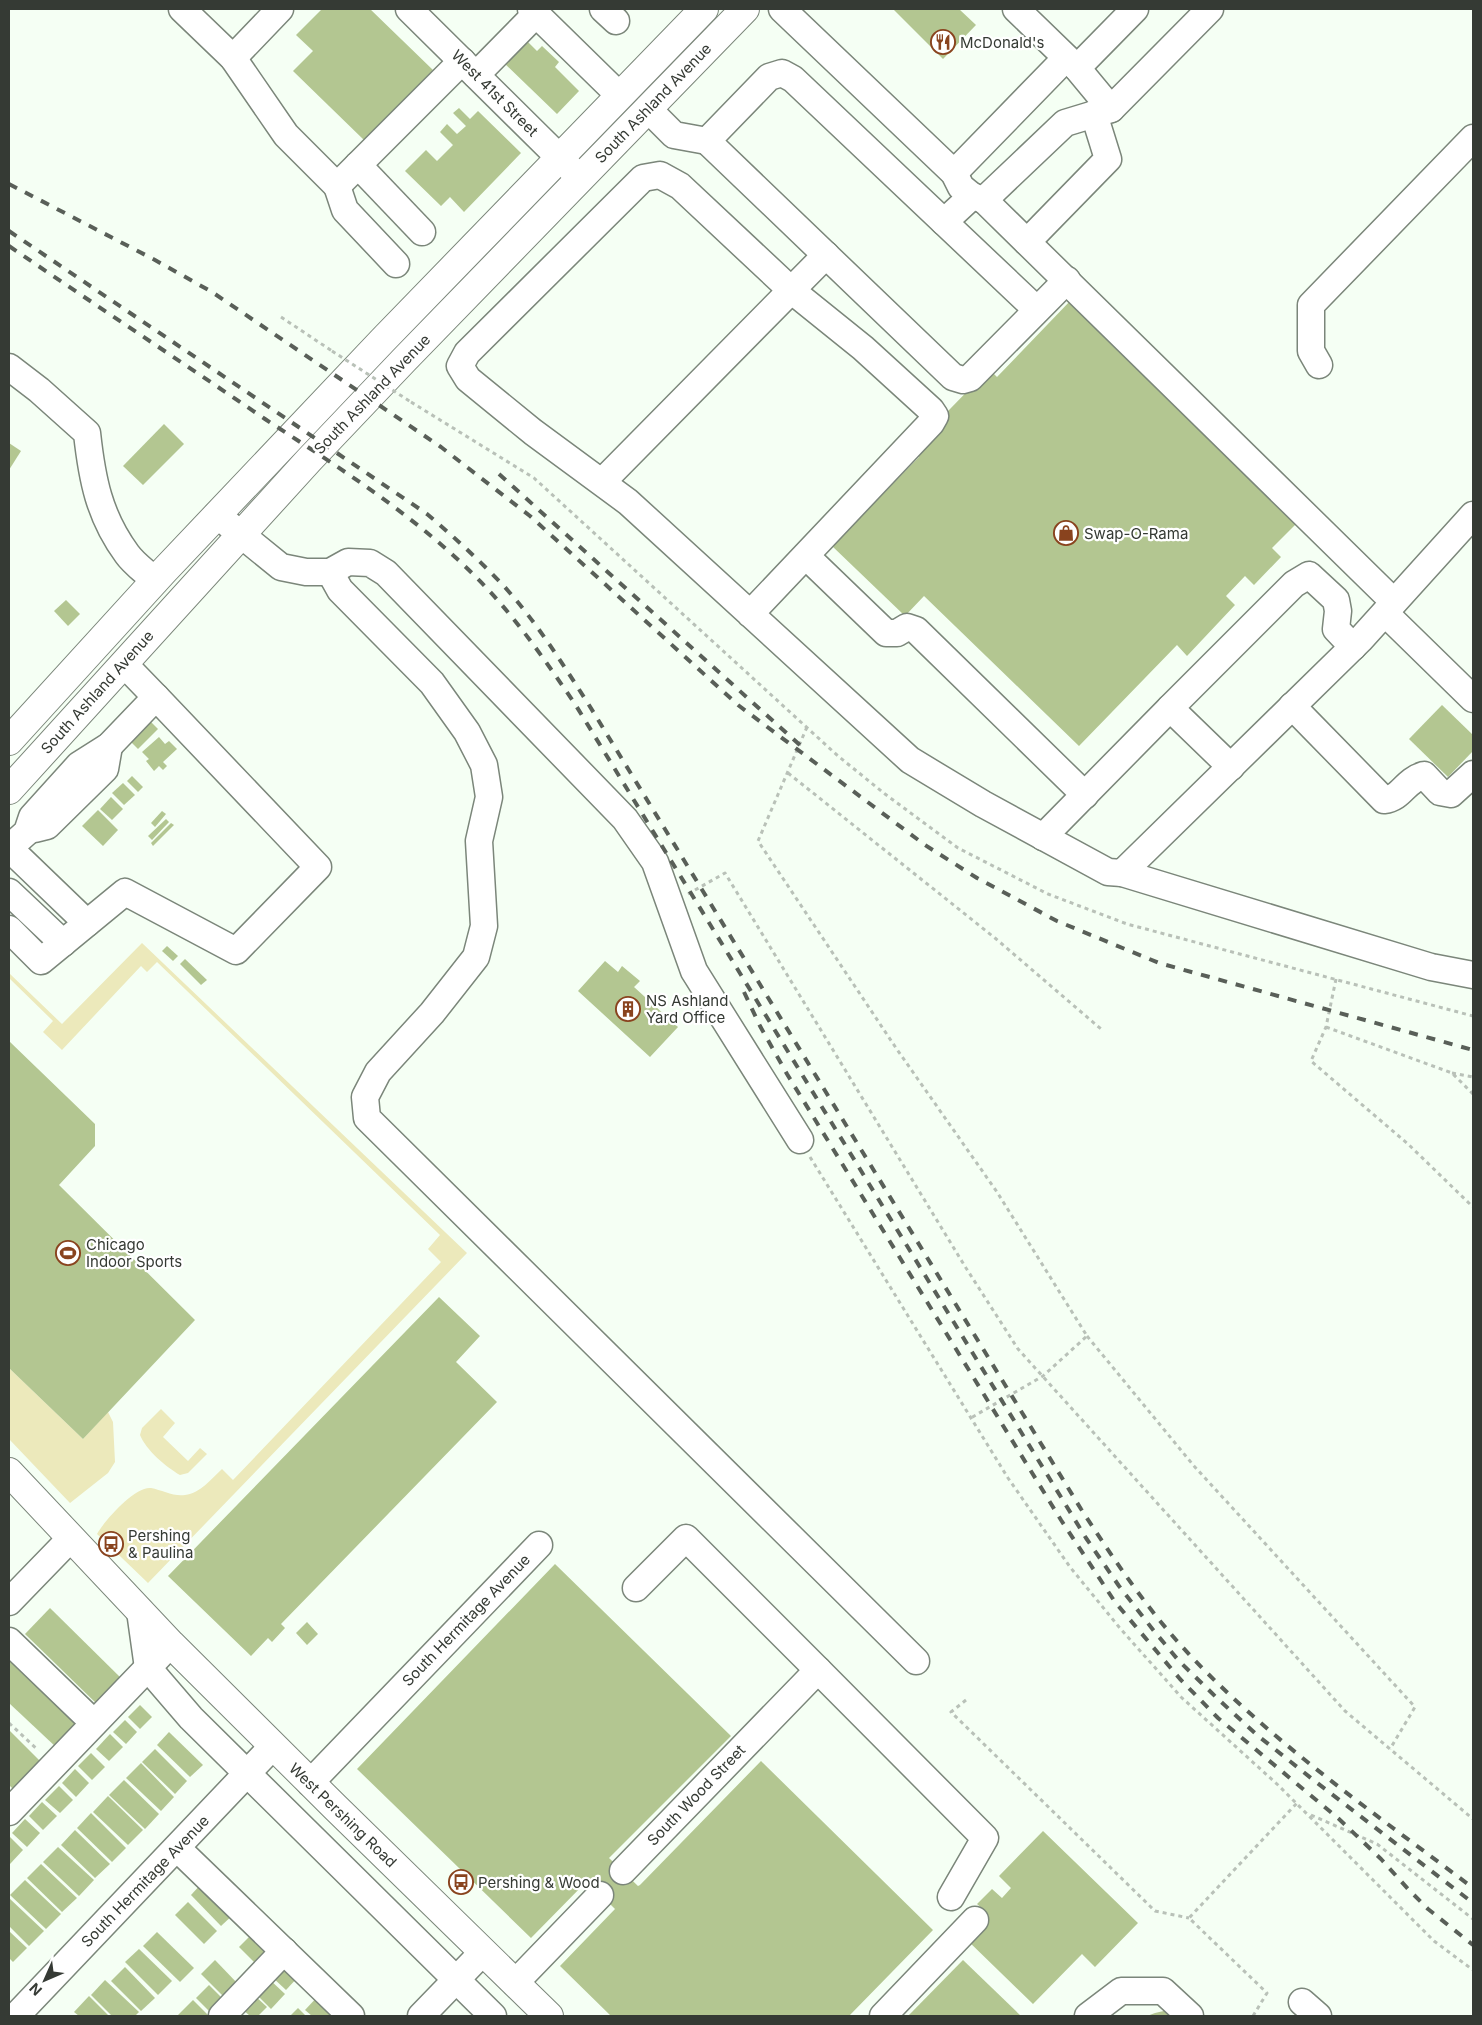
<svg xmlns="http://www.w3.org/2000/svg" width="1482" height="2025" font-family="Inter,sans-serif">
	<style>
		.green { fill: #ece9bb }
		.building { fill: #b3c691 }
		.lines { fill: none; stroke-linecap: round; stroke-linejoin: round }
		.minor-casing { stroke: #7b867a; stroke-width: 29 }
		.major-casing { stroke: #7b867a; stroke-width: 30 }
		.path { stroke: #b9c1b8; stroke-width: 3; stroke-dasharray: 4 4; stroke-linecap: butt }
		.minor { stroke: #fff; stroke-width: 26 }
		.major { stroke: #fff; stroke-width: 28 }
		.rail { stroke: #595f58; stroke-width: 4; stroke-dasharray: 9 9; stroke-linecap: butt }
		.path-bridge { stroke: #b9c1b8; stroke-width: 3; stroke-dasharray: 4 4; stroke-linecap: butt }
		.labels { text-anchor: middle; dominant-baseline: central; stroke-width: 4.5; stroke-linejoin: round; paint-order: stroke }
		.poi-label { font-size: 15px; fill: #353a34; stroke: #fff; text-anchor: start }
		.street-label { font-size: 15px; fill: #353a34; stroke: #fff }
	</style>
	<rect width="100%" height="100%" fill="#f5fff4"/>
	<g class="green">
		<path d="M142,943L467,1253L148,1583L97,1534C105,1520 135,1486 151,1488C162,1490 174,1497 185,1495C201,1493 211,1479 222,1469L233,1480L441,1262L428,1249L440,1235L157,962L147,972L141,966L62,1050L43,1032L53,1021L9,978V973L62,1024Z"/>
		<polygon points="9,1368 83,1439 108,1412 113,1422 115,1462 108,1473 70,1503 9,1439"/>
		<path d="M161,1409L175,1423L163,1437L188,1461L200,1448L207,1454L188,1473L180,1475C166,1467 146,1450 140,1435L142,1428Z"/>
	</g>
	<g class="building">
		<polygon points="322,9 370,9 433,70 365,141 293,71 313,51 296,35"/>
		<polygon points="893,9 959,9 976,25 943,59"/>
		<polygon points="525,39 537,51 542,46 559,62 555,67 579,91 557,114 503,62"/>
		<polygon points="459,108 470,119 478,111 521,153 464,212 450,197 441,206 405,171 426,150 437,161 453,145 440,132 447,124 457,134 466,126 453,113"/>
		<polygon points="1072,299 1300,520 1272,548 1281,557 1254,585 1245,576 1226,596 1235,605 1187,656 1177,645 1079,746 924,596 905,616 832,546 919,457 911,449 989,369 997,377"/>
		<polygon points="164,424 184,444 143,485 123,466"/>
		<polygon points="9,443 21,451 9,470"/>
		<polygon points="66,600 80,614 68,626 54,611"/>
		<polygon points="1442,705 1473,735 1473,751 1448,777 1409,739"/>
		<polygon points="151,722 158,729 138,749 131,742"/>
		<polygon points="159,737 165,744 169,741 177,749 163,762 167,766 163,770 159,766 154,771 146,761 149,759 142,752"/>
		<polygon points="132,776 143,787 138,792 127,781"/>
		<polygon points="123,783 135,795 124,805 112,793"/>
		<polygon points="111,797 123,809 112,820 100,809"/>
		<polygon points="98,810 118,830 103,846 82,826"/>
		<polygon points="162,811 166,814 155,827 151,823"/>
		<polygon points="166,819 169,822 152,840 148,836"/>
		<polygon points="171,823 174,825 153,846 151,843"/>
		<polygon points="167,946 178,956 173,961 162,951"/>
		<polygon points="185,959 207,980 201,985 180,964"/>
		<polygon points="605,961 618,972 622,966 640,981 634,987 678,1027 650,1057 578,991"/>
		<polygon points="9,1041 95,1124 95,1146 59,1185 195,1320 83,1439 9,1368"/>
		<polygon points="439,1297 480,1336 456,1362 497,1402 281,1624 285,1628 272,1642 268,1638 251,1656 168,1576"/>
		<polygon points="555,1564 731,1736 609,1858 638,1886 640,1885 761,1761 933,1930 849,2016 611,2016 560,1966 615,1909 587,1881 531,1938 357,1769"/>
		<polygon points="50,1608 124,1681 99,1706 25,1634"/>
		<polygon points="307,1622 318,1634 307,1645 296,1633"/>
		<polygon points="9,1655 81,1724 57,1748 9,1703"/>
		<polygon points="140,1705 152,1717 140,1729 128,1717"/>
		<polygon points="125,1720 137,1732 126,1744 113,1732"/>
		<polygon points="9,1730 43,1764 15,1791 9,1785"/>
		<polygon points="169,1732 203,1765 190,1777 157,1745"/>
		<polygon points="110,1734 123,1747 109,1761 96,1749"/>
		<polygon points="155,1749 187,1781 175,1794 142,1762"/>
		<polygon points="91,1753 105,1767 92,1780 78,1766"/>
		<polygon points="141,1763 174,1797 161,1811 126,1778"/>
		<polygon points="75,1769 89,1783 76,1797 62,1783"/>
		<polygon points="124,1780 159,1814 145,1829 109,1795"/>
		<polygon points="59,1786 73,1800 60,1813 45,1800"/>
		<polygon points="108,1796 143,1830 128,1845 93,1812"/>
		<polygon points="42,1802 57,1816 43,1830 29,1816"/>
		<polygon points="91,1813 126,1848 112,1862 77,1828"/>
		<polygon points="25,1819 40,1833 27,1847 12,1833"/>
		<polygon points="75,1830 110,1864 95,1878 61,1845"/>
		<polygon points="1043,1831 1138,1923 1095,1967 1082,1954 1033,2004 964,1937 987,1913 977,1904 992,1889 1002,1898 1011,1888 999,1876"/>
		<polygon points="9,1836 23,1850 10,1864 9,1863"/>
		<polygon points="58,1847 94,1880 79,1896 43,1862"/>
		<polygon points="41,1864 77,1898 62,1912 27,1878"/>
		<polygon points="25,1880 61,1914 46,1929 10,1895"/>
		<polygon points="203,1882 235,1913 221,1926 191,1895"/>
		<polygon points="9,1898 44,1931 29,1946 9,1926"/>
		<polygon points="188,1902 217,1931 204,1944 175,1915"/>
		<polygon points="9,1931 27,1948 13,1962 9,1958"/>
		<polygon points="157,1932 194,1968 180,1982 143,1946"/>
		<polygon points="253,1933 270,1949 256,1964 239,1947"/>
		<polygon points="139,1949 172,1981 158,1995 125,1962"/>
		<polygon points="215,1960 239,1985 225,1998 201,1974"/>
		<polygon points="963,1960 1021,2016 908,2016"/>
		<polygon points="284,1961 299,1976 286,1990 271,1976"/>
		<polygon points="125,1967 155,1998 141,2011 111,1981"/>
		<polygon points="268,1978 285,1994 271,2009 254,1992"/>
		<polygon points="105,1980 139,2012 135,2016 112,2016 91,1995"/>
		<polygon points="209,1985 223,1999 210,2012 196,1998"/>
		<polygon points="253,1994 267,2007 258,2016 250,2016 241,2008"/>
		<polygon points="320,1994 343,2016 312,2016 305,2010"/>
		<polygon points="89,1996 109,2016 79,2016 74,2012"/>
		<polygon points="193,2000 209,2016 178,2015"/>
		<polygon points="298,2008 306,2016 290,2016"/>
		<polygon points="1168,2010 1169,2016 1147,2016 1155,2013"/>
	</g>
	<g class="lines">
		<defs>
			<g id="minor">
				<polyline points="182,9 233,58 286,135 337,186 462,61"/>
				<polyline points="409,9 580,178"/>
				<polyline points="531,9 620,96"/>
				<polyline points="603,9 616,21"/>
				<polyline points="782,9 954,173 961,187 972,196"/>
				<polyline points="1016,9 1077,68 1111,109"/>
				<polyline points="233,58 280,9"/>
				<polyline points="1077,68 1135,9"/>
				<polyline points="476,75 536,14"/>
				<polyline points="648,109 674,135 707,141"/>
				<polyline points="358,165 422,232"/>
				<polyline points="954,173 1066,58"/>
				<polyline points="337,186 345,210 396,264"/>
				<polyline points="984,200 1394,602"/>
				<polyline points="944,222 972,196 984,200 1065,123 1111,109 1210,9"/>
				<polyline points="1027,242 1108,159 1094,114"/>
				<polyline points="1037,310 793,79 782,73 769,77 707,141 953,377 963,380 970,378 1067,280"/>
				<polyline points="1319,365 1311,351 1311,305 1473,138"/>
				<path d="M9,367L39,390L87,433C92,479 99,516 127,554C134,564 146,572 155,581"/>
				<polyline points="602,482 826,255"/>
				<polyline points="217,515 281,567 306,572 330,572 348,562 370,563 386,573 625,819 655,862 694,971 800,1140"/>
				<polyline points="1473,515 1360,640 1122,873 1431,967 1473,975"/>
				<polyline points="806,556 886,633 897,633 907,627 916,630 1085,795"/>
				<polyline points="330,572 340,590 432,683 467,732 484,765 489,797 479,841 484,926 476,957 432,1013 378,1072 365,1097 367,1118 916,1661"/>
				<polyline points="1385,613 1473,699"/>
				<polyline points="750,614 931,423 935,416 931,410 863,348 791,290 680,186 660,175 643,178 467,353 460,366 468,379 533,432 628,502 910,760 983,804 1108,872 1122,873"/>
				<path d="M1292,706L1384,800C1402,798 1404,781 1424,775L1440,792L1451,794L1473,774"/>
				<polyline points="1231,767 1170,708 1294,584 1309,575 1336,600 1338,611 1336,629 1353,647"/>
				<polyline points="35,829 47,826 105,769 109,746"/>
				<polyline points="1043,837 1170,708"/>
				<polyline points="9,848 27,832 32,817 79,765 109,746 156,697 124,664"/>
				<polyline points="9,848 87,923"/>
				<polyline points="9,892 63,943"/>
				<polyline points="9,929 41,961 125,892 236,951 318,867 156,697"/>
				<polyline points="636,1588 686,1538 818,1670"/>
				<polyline points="9,1602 71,1538"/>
				<polyline points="140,1611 148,1668 191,1718 493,2016"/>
				<polyline points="9,1641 94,1723"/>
				<polyline points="310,1783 539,1545"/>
				<polyline points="9,1812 160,1655"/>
				<polyline points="177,1848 351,2016"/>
				<polyline points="623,1871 818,1670 985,1838 951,1897"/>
				<polyline points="515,1983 600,1895"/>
				<polyline points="1302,2002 1318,2016"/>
				<polyline points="16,2016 273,1746"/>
				<polyline points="222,2016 284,1951"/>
				<polyline points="421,2016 483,1952"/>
				<polyline points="883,2016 975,1920"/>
				<polyline points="1088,2016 1121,1991 1163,1991 1190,2016"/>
			</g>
			<g id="major">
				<polyline points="9,741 163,572 383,340 704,9"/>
				<polyline points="9,790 309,460 404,360 745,9"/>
				<polyline points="9,1472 171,1644 335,1807 549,2016"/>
			</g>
		</defs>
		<use href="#minor" class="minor-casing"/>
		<use href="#major" class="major-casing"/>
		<g class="path">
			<polyline points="281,317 332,351"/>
			<polyline points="411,402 534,478 838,756 885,794 958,848 1048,894 1127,924 1473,1016"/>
			<polyline points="807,727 758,841 896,1048 997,1192 1087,1336 1043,1376 969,1419"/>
			<polyline points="788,773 995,938 1101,1029"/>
			<polyline points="688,894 725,873 966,1268 1018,1349 1345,1711 1473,1819"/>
			<polyline points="1336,979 1326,1027 1311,1061 1408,1144 1473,1207"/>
			<polyline points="1326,1027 1452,1073 1473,1094"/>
			<polyline points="1452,1073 1473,1077"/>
			<polyline points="810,1157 1008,1478 1070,1567 1119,1627 1181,1697 1278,1785 1434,1941 1473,1970"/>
			<polyline points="1087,1336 1194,1466 1415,1707 1390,1749"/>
			<polyline points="966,1700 951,1712 1155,1911 1189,1918"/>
			<polyline points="9,1723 38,1750"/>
			<polyline points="1311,1815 1377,1844 1473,1919"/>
			<polyline points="1253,2016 1267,1993 1189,1918 1297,1803"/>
		</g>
		<use href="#minor" class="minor"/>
		<use href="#major" class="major"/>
		<g class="rail">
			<polyline points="9,184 155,260 212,292 441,447 530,516 738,705 925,845 977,878 1057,921 1159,963 1473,1050"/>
			<path d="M9,231L427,514C453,536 478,559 502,584C536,621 562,663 589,705L1081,1509C1111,1555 1141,1600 1177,1641C1261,1735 1373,1812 1473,1888"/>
			<path d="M9,246C94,304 180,361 265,419C338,467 413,514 476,577C514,615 545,660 575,704L1086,1538L1119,1586L1154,1631L1179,1661L1218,1699L1257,1735L1316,1782L1473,1903"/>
			<polyline points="499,474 802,747"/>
			<polyline points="744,992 760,1026 787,1074 1061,1520 1115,1602 1180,1679 1218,1718 1339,1819 1381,1859 1408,1889 1428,1909 1473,1945"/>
		</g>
		<polyline class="path-bridge" points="332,351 411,402"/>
	</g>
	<defs>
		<symbol id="restaurant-ring" viewBox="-11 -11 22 22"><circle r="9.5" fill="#fff" stroke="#89431e" stroke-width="1.5"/><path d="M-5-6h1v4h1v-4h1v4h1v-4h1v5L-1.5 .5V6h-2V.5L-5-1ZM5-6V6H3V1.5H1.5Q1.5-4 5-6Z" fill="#89431e"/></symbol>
		<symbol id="shop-ring" viewBox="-11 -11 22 22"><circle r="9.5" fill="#fff" stroke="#89431e" stroke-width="1.5"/><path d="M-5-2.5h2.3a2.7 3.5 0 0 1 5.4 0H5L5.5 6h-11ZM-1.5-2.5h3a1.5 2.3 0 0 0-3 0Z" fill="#89431e"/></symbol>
		<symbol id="building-ring" viewBox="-11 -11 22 22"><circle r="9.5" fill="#fff" stroke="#89431e" stroke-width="1.5"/><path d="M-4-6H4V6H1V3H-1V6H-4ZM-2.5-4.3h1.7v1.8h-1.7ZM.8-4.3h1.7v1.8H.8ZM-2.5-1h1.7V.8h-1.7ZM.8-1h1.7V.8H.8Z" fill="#89431e"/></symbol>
		<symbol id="stadium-ring" viewBox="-11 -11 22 22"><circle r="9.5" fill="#fff" stroke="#89431e" stroke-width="1.5"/><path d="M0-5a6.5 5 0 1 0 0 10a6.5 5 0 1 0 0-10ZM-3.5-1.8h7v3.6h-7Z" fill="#89431e"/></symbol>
		<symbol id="bus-ring" viewBox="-11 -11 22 22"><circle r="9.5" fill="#fff" stroke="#89431e" stroke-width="1.5"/><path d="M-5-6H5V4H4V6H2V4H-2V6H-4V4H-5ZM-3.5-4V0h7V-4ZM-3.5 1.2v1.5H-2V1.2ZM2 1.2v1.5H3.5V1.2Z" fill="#89431e"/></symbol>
	</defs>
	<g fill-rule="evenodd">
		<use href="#restaurant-ring" x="929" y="28" width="28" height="28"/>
		<use href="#shop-ring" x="1052" y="519" width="28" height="28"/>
		<use href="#building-ring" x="614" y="995" width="28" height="28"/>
		<use href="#stadium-ring" x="54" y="1239" width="28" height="28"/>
		<use href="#bus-ring" x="97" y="1530" width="28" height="28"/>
		<use href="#bus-ring" x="447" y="1868" width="28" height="28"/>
	</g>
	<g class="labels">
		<g class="poi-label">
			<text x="960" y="42">McDonald's</text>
			<text x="1084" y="533">Swap-O-Rama</text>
			<text x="646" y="1000">NS Ashland<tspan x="646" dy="17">Yard Office</tspan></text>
			<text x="86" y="1244">Chicago<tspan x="86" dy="17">Indoor Sports</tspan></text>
			<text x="128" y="1535">Pershing<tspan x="128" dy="17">&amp; Paulina</tspan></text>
			<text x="478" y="1882">Pershing &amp; Wood</text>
		</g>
		<g class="street-label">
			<text transform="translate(495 93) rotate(45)">West 41st Street</text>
			<text transform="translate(653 103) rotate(-46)">South Ashland Avenue</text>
			<text transform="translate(372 394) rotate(-46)">South Ashland Avenue</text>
			<text transform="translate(97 692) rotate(-48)">South Ashland Avenue</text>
			<text transform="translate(466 1620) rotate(-46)">South Hermitage Avenue</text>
			<text transform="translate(696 1795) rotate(-46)">South Wood Street</text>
			<text transform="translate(343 1815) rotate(44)">West Pershing Road</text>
			<text transform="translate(145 1881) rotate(-46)">South Hermitage Avenue</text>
		</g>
	</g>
	<rect width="1482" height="2025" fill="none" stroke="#353a34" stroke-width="20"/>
	<g transform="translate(45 1980) rotate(225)" stroke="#ffffff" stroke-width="4" paint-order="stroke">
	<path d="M0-4L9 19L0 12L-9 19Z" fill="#353a34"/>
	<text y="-8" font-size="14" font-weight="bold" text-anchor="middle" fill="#353a34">N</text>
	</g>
</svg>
